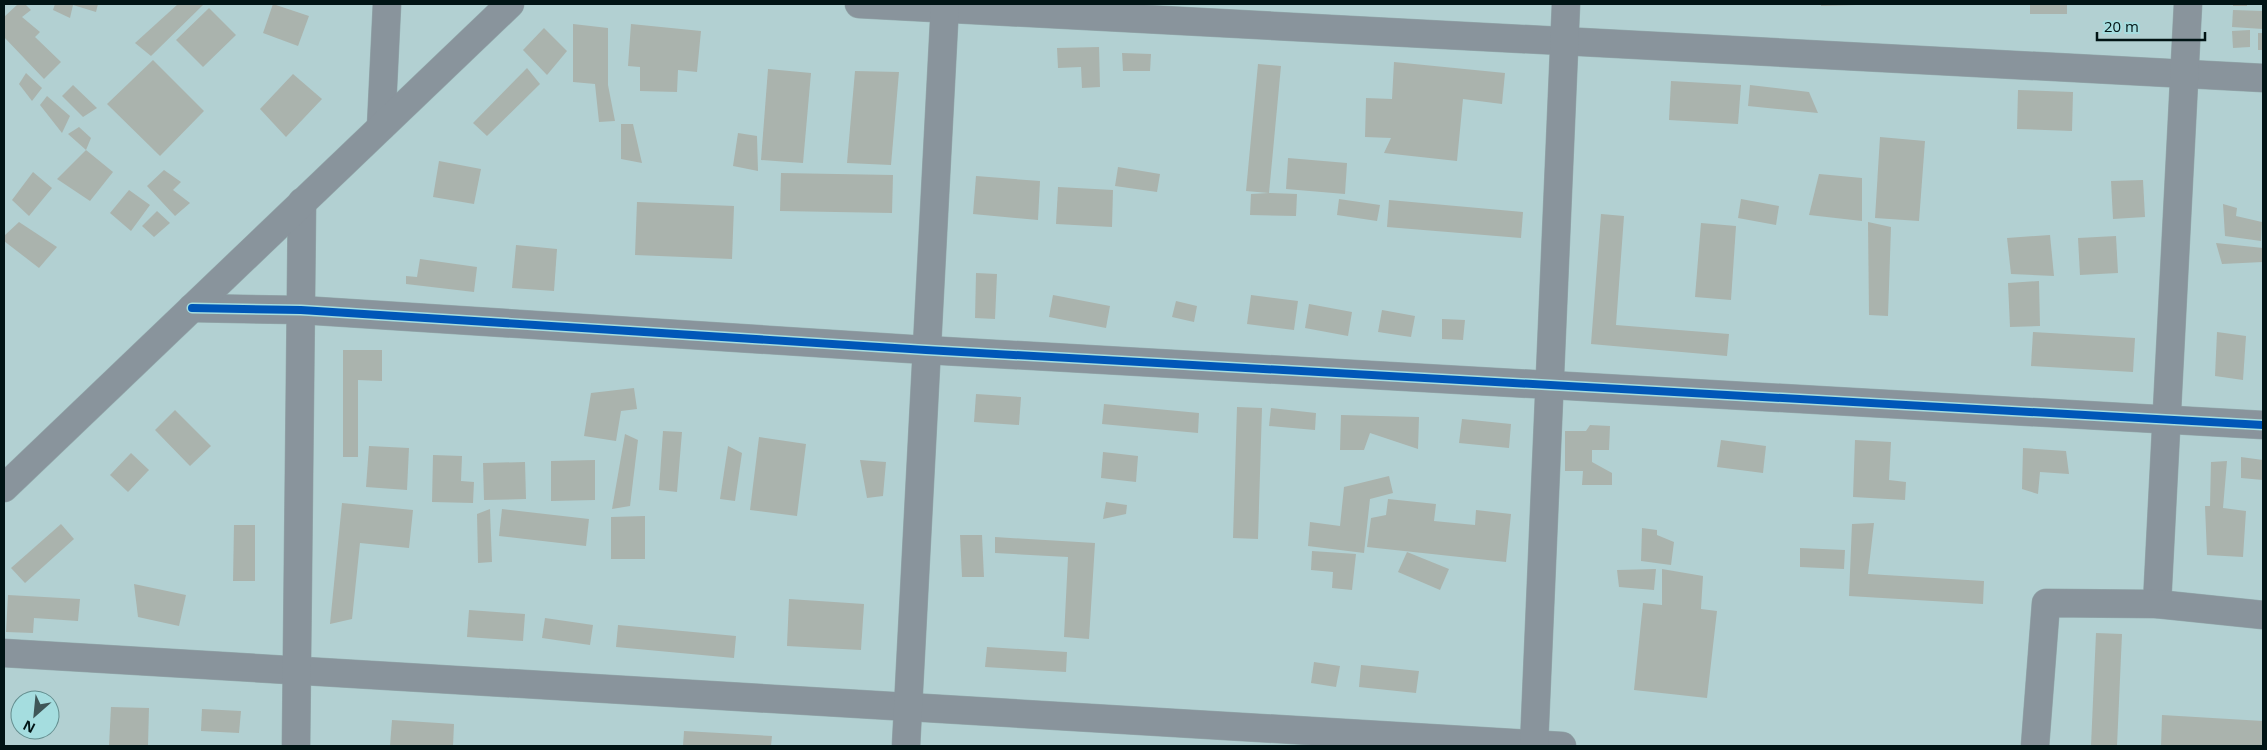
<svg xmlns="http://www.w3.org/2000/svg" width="2267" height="750" font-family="'Open Sans',sans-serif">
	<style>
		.building { fill: #aab3ad }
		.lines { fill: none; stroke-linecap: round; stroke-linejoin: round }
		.minor-casing { stroke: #95acae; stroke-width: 29 }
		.tertiary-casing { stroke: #95acae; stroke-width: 29 }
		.minor { stroke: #89949c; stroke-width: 28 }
		.tertiary { stroke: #89949c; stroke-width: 28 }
		.cycleway-casing { stroke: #a5dddf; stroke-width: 11 }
		.cycleway { stroke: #0057b8; stroke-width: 8 }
	</style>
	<rect width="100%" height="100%" fill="#b2d0d2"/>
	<g class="building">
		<polygon points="18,4 25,4 31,10 22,17 40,32 35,37 61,62 44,79 4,37 4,17"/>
		<polygon points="55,4 98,4 96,12 73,5 70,18 53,10"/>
		<polygon points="178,4 204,4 151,56 135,43"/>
		<polygon points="273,4 309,16 298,46 263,33"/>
		<polygon points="1821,4 1856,4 1856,5 1821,6"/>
		<rect x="2030" y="4" width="37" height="10"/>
		<rect x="2233" y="4" width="14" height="2"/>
		<polygon points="209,8 236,35 203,67 176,40"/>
		<polygon points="2233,10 2263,11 2263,29 2232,27"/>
		<polygon points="573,24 608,28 608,85 615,121 599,122 595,84 573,82"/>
		<polygon points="631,24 701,31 697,72 678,70 677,92 640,91 640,67 628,66"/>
		<polygon points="544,28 567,51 547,75 523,50"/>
		<polygon points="2250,30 2250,47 2233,48 2232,31"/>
		<rect x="2258" y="33" width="5" height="17"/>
		<polygon points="1099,47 1100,87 1082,88 1081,67 1058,68 1057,48"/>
		<polygon points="1122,53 1151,54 1150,71 1123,71"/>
		<polygon points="153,60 204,111 160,156 107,104"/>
		<polygon points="1394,62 1505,73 1502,104 1463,99 1457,161 1384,153 1391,138 1365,137 1366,98 1392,99"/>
		<polygon points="1258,64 1281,66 1269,193 1246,191"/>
		<polygon points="527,68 540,84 487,136 473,123"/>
		<polygon points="768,69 811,73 803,163 761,160"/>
		<polygon points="855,71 899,72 891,165 847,163"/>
		<polygon points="26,73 42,88 32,101 19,84"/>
		<polygon points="293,74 322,99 286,137 260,109"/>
		<polygon points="1671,81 1741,85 1738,124 1669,120"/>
		<polygon points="73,85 97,108 83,117 62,96"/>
		<polygon points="1750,85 1809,92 1818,113 1748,106"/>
		<polygon points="2018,90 2073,92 2072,131 2017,129"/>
		<polygon points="47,96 70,116 62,133 40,105"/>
		<polygon points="621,124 633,124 642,163 621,159"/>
		<polygon points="79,127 91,138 86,150 68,134"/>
		<polygon points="738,133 757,136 758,171 733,166"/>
		<polygon points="1880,137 1925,141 1919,221 1875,218"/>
		<polygon points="86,150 113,172 90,201 57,179"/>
		<polygon points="1288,158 1347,163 1345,194 1286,189"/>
		<polygon points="439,161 481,169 474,204 433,197"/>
		<polygon points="1118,167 1160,174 1157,192 1115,186"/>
		<polygon points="164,170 181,182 173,190 190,203 175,216 147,186"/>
		<polygon points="33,172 52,188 29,216 12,200"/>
		<polygon points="781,173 893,175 892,213 780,211"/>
		<polygon points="1819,174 1862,178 1862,221 1809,215"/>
		<polygon points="976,176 1040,181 1038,220 973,214"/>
		<polygon points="2143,180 2145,217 2113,219 2111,181"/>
		<polygon points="1058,187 1113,190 1112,227 1056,224"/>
		<polygon points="129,190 150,205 131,231 110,213"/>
		<polygon points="1269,193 1297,194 1296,216 1250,215 1251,194"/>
		<polygon points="1339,199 1380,205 1377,221 1337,215"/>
		<polygon points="1741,199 1779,206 1776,225 1738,218"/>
		<polygon points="1389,200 1523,212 1521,238 1387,227"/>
		<polygon points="637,202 734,206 732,259 635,255"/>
		<polygon points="2223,204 2237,208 2236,216 2262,222 2261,241 2225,236"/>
		<polygon points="157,211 170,223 154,237 142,226"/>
		<polygon points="1601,214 1624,216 1616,325 1729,334 1727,356 1591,344"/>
		<polygon points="19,222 57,247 39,268 4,241 4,236"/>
		<polygon points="1868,222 1891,227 1888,316 1869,315"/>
		<polygon points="1701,223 1736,226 1731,300 1695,297"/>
		<polygon points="2050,235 2054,276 2011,274 2007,238"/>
		<polygon points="2116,236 2118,273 2080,275 2078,238"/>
		<polygon points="2216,243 2263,248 2263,262 2222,264"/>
		<polygon points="516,245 557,249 554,291 512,288"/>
		<polygon points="420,259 477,267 474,292 406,284 406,276 417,277"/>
		<polygon points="976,273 997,274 995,319 975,318"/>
		<polygon points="2039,281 2040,326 2010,327 2008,283"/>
		<polygon points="1053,295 1110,306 1106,328 1049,317"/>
		<polygon points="1251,295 1298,301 1294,330 1247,324"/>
		<polygon points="1176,301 1197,306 1194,322 1172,317"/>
		<polygon points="1309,304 1352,312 1348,336 1305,328"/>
		<polygon points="1382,310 1415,316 1411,337 1378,332"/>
		<polygon points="1442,319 1465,320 1463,340 1442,339"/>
		<polygon points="2033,332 2135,338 2133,372 2031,366"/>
		<polygon points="2217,332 2246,336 2243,380 2215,376"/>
		<polygon points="343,350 382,350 382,381 358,380 358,457 343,457"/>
		<polygon points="634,388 637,409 621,411 616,441 584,436 591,393"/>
		<polygon points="976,394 1021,397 1019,425 974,422"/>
		<polygon points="1104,404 1199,413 1198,433 1102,424"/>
		<polygon points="1237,407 1262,408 1258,539 1233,538"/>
		<polygon points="1271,408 1316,413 1315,430 1269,426"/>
		<polygon points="175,410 211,446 190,466 155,430"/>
		<polygon points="1341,415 1419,417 1418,449 1370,433 1364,450 1340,450"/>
		<polygon points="1462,419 1511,424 1509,448 1459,443"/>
		<polygon points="1590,425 1610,426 1609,450 1592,450 1592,462 1612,473 1612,485 1582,485 1583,471 1565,471 1565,431 1586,431"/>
		<polygon points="663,431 682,432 677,492 659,490"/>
		<polygon points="625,434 638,440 630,506 612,509"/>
		<polygon points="759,437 806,444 797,516 750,510"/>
		<polygon points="1721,440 1766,446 1763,473 1717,467"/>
		<polygon points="1855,440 1891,442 1889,480 1906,482 1905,500 1853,497"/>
		<polygon points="369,446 409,448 407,490 366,487"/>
		<polygon points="728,446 742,453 735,501 720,499"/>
		<polygon points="2023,448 2066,451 2069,474 2040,472 2038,494 2022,489"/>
		<polygon points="1103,452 1138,456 1136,482 1101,478"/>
		<polygon points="131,453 149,470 128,492 110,475"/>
		<polygon points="433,455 462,456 461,481 474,482 473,503 432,502"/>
		<polygon points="2241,457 2263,460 2263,480 2241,478"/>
		<polygon points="595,460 595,500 551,501 551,461"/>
		<polygon points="860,460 886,462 883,496 867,498"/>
		<polygon points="2227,461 2223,508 2246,511 2243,557 2207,555 2205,506 2210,506 2211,462"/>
		<polygon points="525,462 526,499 484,500 483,463"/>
		<polygon points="1389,476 1393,493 1370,499 1364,553 1308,546 1310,522 1340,526 1344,487"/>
		<polygon points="1388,499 1436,504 1434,521 1475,525 1476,510 1511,514 1506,562 1367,547 1371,518 1386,515"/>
		<polygon points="1106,502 1127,505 1126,514 1103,519"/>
		<polygon points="342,503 413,510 409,548 360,543 352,619 330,624"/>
		<polygon points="490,509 492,562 478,563 477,514"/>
		<polygon points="502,509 589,519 586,546 499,536"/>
		<polygon points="645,516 645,559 611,559 611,517"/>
		<polygon points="1874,523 1868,574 1984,581 1983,604 1849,596 1852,524"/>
		<polygon points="61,524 74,539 25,583 11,568"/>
		<polygon points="234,525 255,525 255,581 233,581"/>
		<polygon points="1642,528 1657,530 1657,535 1674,542 1671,565 1641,561"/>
		<polygon points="960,535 982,535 984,577 962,577"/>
		<polygon points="995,537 1095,543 1089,639 1064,637 1068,557 995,553"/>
		<polygon points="1800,548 1845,550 1844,569 1800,567"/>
		<polygon points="1312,551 1356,554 1352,590 1332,588 1333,572 1311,570"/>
		<polygon points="1407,552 1449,569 1440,590 1398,572"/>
		<polygon points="1656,569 1654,590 1619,587 1617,570"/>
		<polygon points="1662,569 1703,576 1701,609 1717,611 1707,698 1634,690 1643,603 1662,605"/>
		<polygon points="134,584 186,595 179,626 138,617"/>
		<polygon points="8,595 80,599 78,621 34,618 33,633 6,632"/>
		<polygon points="789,599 864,604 861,650 787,646"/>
		<polygon points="469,610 525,614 523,641 467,637"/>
		<polygon points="545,618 593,625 590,645 542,638"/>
		<polygon points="618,625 736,636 734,658 616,647"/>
		<polygon points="2096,633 2122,634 2117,746 2091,746"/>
		<polygon points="987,647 1067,652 1066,672 985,667"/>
		<polygon points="1314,662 1340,666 1336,687 1311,683"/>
		<polygon points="1361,665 1419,671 1416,693 1359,687"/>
		<polygon points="111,707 149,708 148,746 109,746"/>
		<polygon points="202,709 241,711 239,733 201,731"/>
		<polygon points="2162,715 2263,721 2263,746 2161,746"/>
		<polygon points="392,720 454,724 453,746 390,746"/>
		<polygon points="684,731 772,736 771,746 683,746"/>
	</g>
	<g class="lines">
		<defs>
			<g id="minor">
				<polyline points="859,4 2263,78"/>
				<polyline points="381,127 387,4"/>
				<polyline points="192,308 301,310 926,350 2263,425"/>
				<polyline points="2157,604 2188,4"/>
				<polyline points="4,653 1562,746"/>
				<polyline points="296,746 302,202"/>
				<polyline points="906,746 945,4"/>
				<polyline points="1534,746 1566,4"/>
				<polyline points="2035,746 2046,603 2157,604 2263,615"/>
			</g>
			<polyline id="tertiary" points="4,488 510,4"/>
		</defs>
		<use href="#minor" class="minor-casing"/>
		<use href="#tertiary" class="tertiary-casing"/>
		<use href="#minor" class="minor"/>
		<use href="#tertiary" class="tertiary"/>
		<defs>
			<polyline id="cycleway" points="192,308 301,310 926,350 2263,425"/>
		</defs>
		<use href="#cycleway" class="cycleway-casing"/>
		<use href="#cycleway" class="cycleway"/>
	</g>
	<rect width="2267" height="750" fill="none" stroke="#011415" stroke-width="10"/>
	<g transform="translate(35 715) rotate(207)"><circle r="24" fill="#a5dddf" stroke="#638d8e"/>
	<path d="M0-4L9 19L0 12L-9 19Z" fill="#3f5657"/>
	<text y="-8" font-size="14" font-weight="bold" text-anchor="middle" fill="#011415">N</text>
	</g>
	<path d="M2097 32v8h108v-8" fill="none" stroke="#011415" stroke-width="2.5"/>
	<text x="2104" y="32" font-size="15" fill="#011415" stroke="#a5dddf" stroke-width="4" paint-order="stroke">20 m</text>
</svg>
